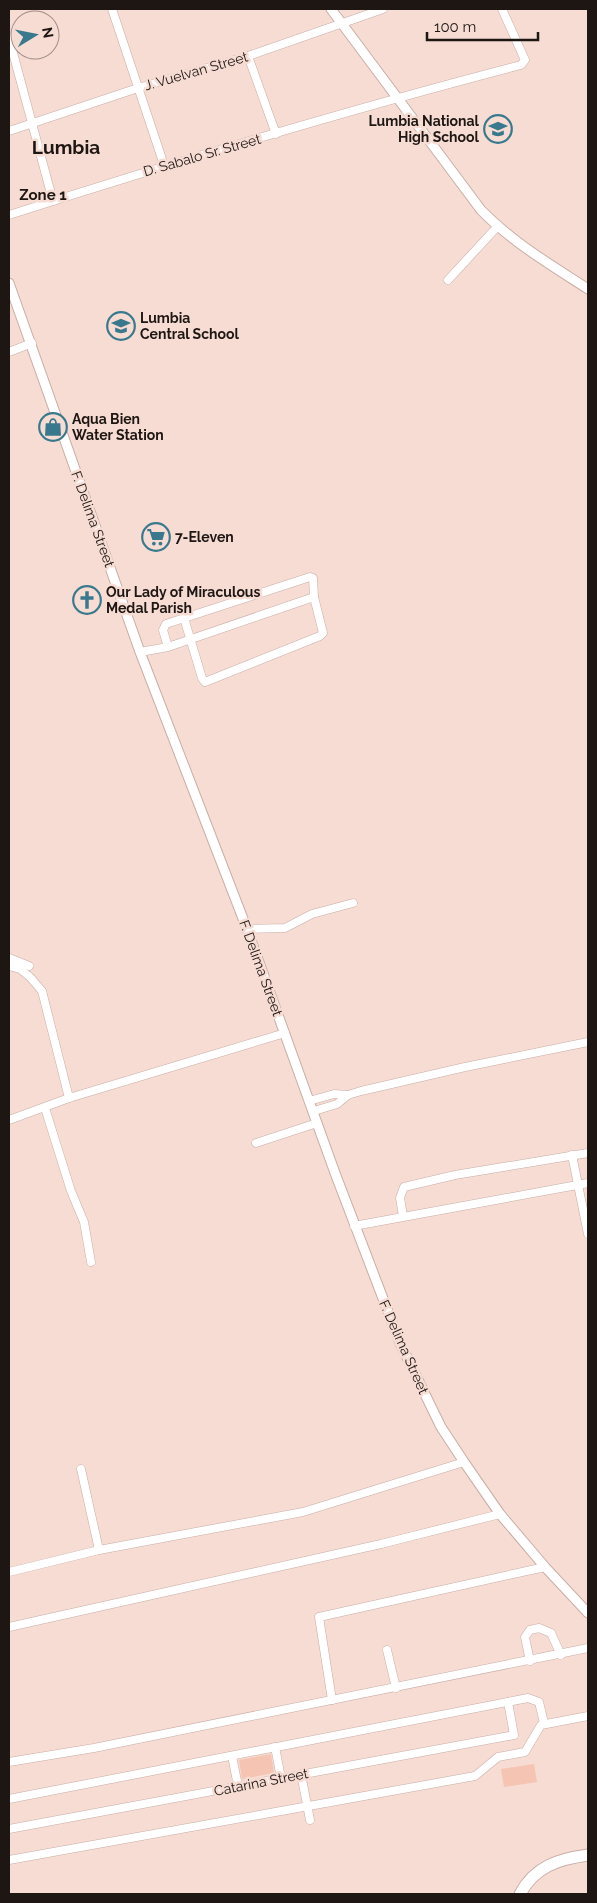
<svg xmlns="http://www.w3.org/2000/svg" width="597" height="1903" font-family="Raleway,sans-serif">
	<style>
		.green { fill: #f6c4b3 }
		.lines { fill: none; stroke-linecap: round; stroke-linejoin: round }
		.minor-casing { stroke: #c7aea6; stroke-width: 9 }
		.tertiary-casing { stroke: #c7aea6; stroke-width: 11 }
		.primary-casing { stroke: #c7aea6; stroke-width: 13 }
		.minor { stroke: #fff; stroke-width: 8 }
		.tertiary { stroke: #fff; stroke-width: 9 }
		.primary { stroke: #fff; stroke-width: 11 }
		.labels { text-anchor: middle; dominant-baseline: central; stroke-width: 5; stroke-linejoin: round; paint-order: stroke }
		.street-label { font-size: 14px; fill: #1e1613; stroke: #f6dcd3 }
		.poi-label { font-size: 14px; font-weight: bold; fill: #1e1613; stroke: #f6dcd3; text-anchor: start }
		.neighbourhood-label { font-size: 15px; font-weight: bold; fill: #1e1613; stroke: #f6dcd3 }
		.district-label { font-size: 19px; font-weight: bold; fill: #1e1613; stroke: #f6dcd3 }
	</style>
	<rect width="100%" height="100%" fill="#f6dcd3"/>
	<g class="green">
		<polygon points="271,1754 274,1773 242,1779 239,1760"/>
		<polygon points="534,1764 537,1782 504,1787 501,1769"/>
	</g>
	<g class="lines">
		<defs>
			<g id="minor">
				<polyline points="112,9 164,165"/>
				<polyline points="9,38 53,201"/>
				<polyline points="248,56 276,134"/>
				<polyline points="9,131 138,88 248,56 383,9"/>
				<path d="M9,215C178,161 348,110 521,65L525,60L502,9"/>
				<polyline points="448,280 497,227"/>
				<polyline points="9,352 32,343"/>
				<polyline points="168,647 163,630 166,624 310,577 313,578 314,597 323,633 320,636 205,682 202,678 184,618"/>
				<polyline points="140,652 168,647 314,597"/>
				<polyline points="247,929 285,928 312,914 353,903"/>
				<polyline points="9,958 29,966"/>
				<polyline points="9,966 20,969 30,977 42,991 69,1098"/>
				<polyline points="309,1101 334,1094 348,1095"/>
				<polyline points="45,1108 71,1191 84,1222 91,1262"/>
				<polyline points="314,1111 337,1104 348,1095 361,1091 465,1067 588,1042"/>
				<polyline points="9,1120 69,1098 285,1033"/>
				<polyline points="256,1143 317,1123"/>
				<polyline points="572,1155 588,1234"/>
				<polyline points="403,1216 400,1198 404,1187 455,1175 588,1153"/>
				<polyline points="354,1226 588,1183"/>
				<polyline points="81,1469 99,1550"/>
				<polyline points="9,1572 99,1550 303,1512 464,1462"/>
				<polyline points="9,1627 381,1544 500,1514"/>
				<polyline points="387,1650 396,1688"/>
				<polyline points="530,1661 525,1637 530,1630 539,1628 551,1633 561,1655"/>
				<polyline points="332,1700 319,1617 545,1567"/>
				<polyline points="275,1747 281,1778"/>
				<polyline points="232,1756 238,1786"/>
				<polyline points="9,1762 94,1748 588,1648"/>
				<polyline points="301,1774 310,1820"/>
				<polyline points="9,1799 528,1698 539,1702 544,1723"/>
				<polyline points="9,1829 514,1735 508,1702"/>
				<polyline points="9,1860 475,1776 498,1757 525,1752 541,1725 588,1716"/>
			</g>
			<g id="tertiary">
				<path d="M331,9L481,210C512,242 551,265 588,289"/>
				<polyline points="9,283 140,652 247,929 335,1173 400,1343 441,1427 464,1462 500,1514 545,1567 588,1613"/>
			</g>
			<path id="primary" d="M520,1894C535,1866 559,1859 588,1855"/>
		</defs>
		<use href="#minor" class="minor-casing"/>
		<use href="#tertiary" class="tertiary-casing"/>
		<use href="#primary" class="primary-casing"/>
		<use href="#minor" class="minor"/>
		<use href="#tertiary" class="tertiary"/>
		<use href="#primary" class="primary"/>
	</g>
	<defs>
		<symbol id="school-ring" viewBox="-11 -11 22 22"><circle r="9.5" fill="#f6dcd3" stroke="#39798d" stroke-width="1.5"/><path d="M0-5L7-2L0 1L-7-2ZM-4 1L0 2.5L4 1V4Q0 6-4 4Z" fill="#39798d"/></symbol>
		<symbol id="shop-ring" viewBox="-11 -11 22 22"><circle r="9.5" fill="#f6dcd3" stroke="#39798d" stroke-width="1.5"/><path d="M-5-2.5h2.3a2.7 3.5 0 0 1 5.4 0H5L5.5 6h-11ZM-1.5-2.5h3a1.5 2.3 0 0 0-3 0Z" fill="#39798d"/></symbol>
		<symbol id="supermarket-ring" viewBox="-11 -11 22 22"><circle r="9.5" fill="#f6dcd3" stroke="#39798d" stroke-width="1.5"/><path d="M-6-5.5h2.5l.6 2H6L4.5 2H-2.5L-4.4-4H-6ZM-1.5 3.2a1.3 1.3 0 1 0 .1 0ZM3 3.2a1.3 1.3 0 1 0 .1 0Z" fill="#39798d"/></symbol>
		<symbol id="church-ring" viewBox="-11 -11 22 22"><circle r="9.5" fill="#f6dcd3" stroke="#39798d" stroke-width="1.5"/><path d="M-1.2-6h2.4v3.5h3.3v2.4h-3.3V6h-2.4V-.1h-3.3v-2.4h3.3Z" fill="#39798d"/></symbol>
	</defs>
	<g fill-rule="evenodd">
		<use href="#school-ring" x="482" y="113" width="32" height="32"/>
		<use href="#school-ring" x="105" y="310" width="32" height="32"/>
		<use href="#shop-ring" x="37" y="411" width="32" height="32"/>
		<use href="#supermarket-ring" x="140" y="521" width="32" height="32"/>
		<use href="#church-ring" x="71" y="584" width="32" height="32"/>
	</g>
	<g class="labels">
		<g class="street-label">
			<text transform="translate(196 71) rotate(-16)">J. Vuelvan Street</text>
			<text transform="translate(202 155) rotate(-16)">D. Sabalo Sr. Street</text>
			<text transform="translate(93 519) rotate(70)">F. Delima Street</text>
			<text transform="translate(261 968) rotate(70)">F. Delima Street</text>
			<text transform="translate(404 1347) rotate(66)">F. Delima Street</text>
			<text transform="translate(261 1782) rotate(-11)">Catarina Street</text>
		</g>
		<g class="poi-label">
			<text x="479" y="121" text-anchor="end">Lumbia National<tspan x="479" dy="16">High School</tspan></text>
			<text x="140" y="318">Lumbia<tspan x="140" dy="16">Central School</tspan></text>
			<text x="72" y="419">Aqua Bien<tspan x="72" dy="16">Water Station</tspan></text>
			<text x="175" y="537">7-Eleven</text>
			<text x="106" y="592">Our Lady of Miraculous<tspan x="106" dy="16">Medal Parish</tspan></text>
		</g>
		<g class="neighbourhood-label">
			<text x="43" y="195">Zone 1</text>
		</g>
		<g class="district-label">
			<text x="66" y="147">Lumbia</text>
		</g>
	</g>
	<rect width="597" height="1903" fill="none" stroke="#1e1613" stroke-width="20"/>
	<g transform="translate(35 35) rotate(80)"><circle r="24" fill="#f6dcd3" stroke="#a08d86"/>
	<path d="M0-4L9 19L0 12L-9 19Z" fill="#39798d"/>
	<text y="-8" font-size="14" font-weight="bold" text-anchor="middle" fill="#1e1613">N</text>
	</g>
	<path d="M427 32v8h111v-8" fill="none" stroke="#1e1613" stroke-width="2.5"/>
	<text x="434" y="32" font-size="15" fill="#1e1613" stroke="#f6dcd3" stroke-width="4" paint-order="stroke">100 m</text>
</svg>
